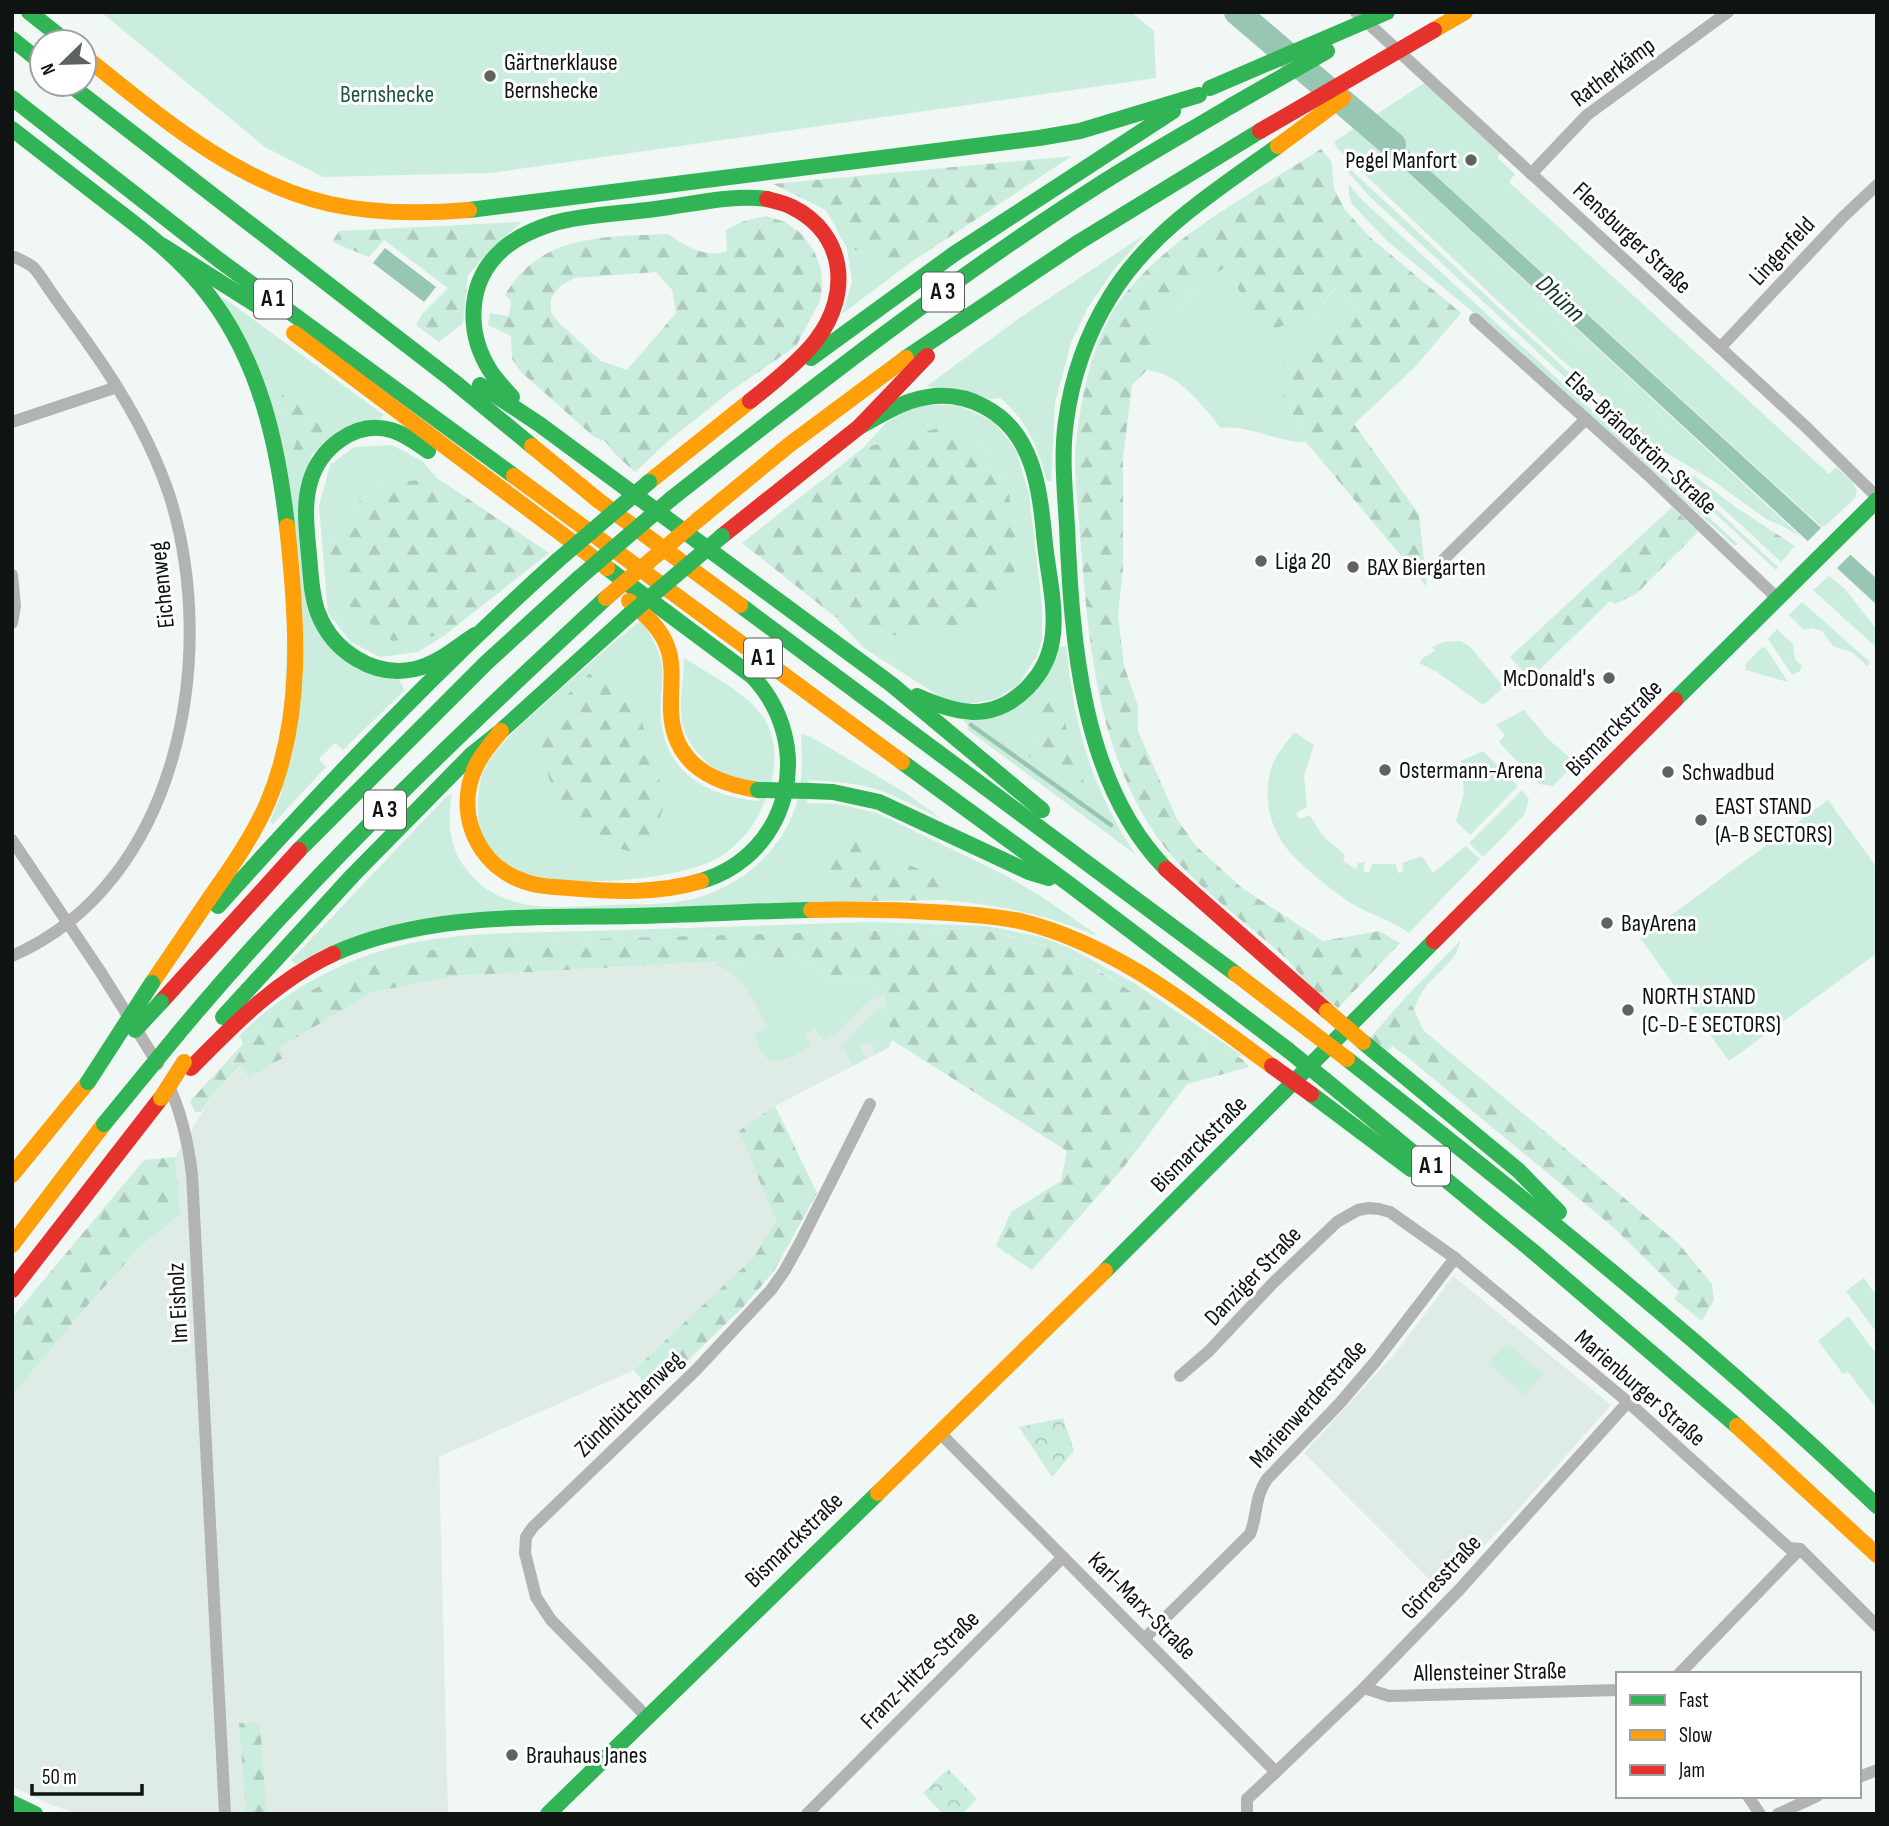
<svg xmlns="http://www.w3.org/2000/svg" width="1889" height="1826" font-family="'Sofia Sans Condensed',sans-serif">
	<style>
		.built { fill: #dfece6 }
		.green { fill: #cbeddd; fill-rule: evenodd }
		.forest { fill: url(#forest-firs); fill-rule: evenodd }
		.park { fill: url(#park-crowns) }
		.water { fill: #97c7b2 }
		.pier { fill: #f1f7f4 }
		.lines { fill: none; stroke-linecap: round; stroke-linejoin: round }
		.stream { stroke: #97c7b2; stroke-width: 4.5 }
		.river { stroke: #97c7b2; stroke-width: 26 }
		.street { stroke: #b1b4b3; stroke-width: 12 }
		.fast { stroke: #30b455; stroke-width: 16 }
		.slow { stroke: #ff9f0a; stroke-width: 16 }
		.jam { stroke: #e5322d; stroke-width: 16 }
		.fast-bridge { stroke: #30b455; stroke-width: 16 }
		.slow-bridge { stroke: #ff9f0a; stroke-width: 16 }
		.jam-bridge { stroke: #e5322d; stroke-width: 16 }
		.poi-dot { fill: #5e6360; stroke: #fff; stroke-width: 2.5 }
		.labels { text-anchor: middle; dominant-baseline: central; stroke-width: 6; stroke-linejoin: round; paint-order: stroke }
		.shield { fill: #fff; stroke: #575a58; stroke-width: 2 }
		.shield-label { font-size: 23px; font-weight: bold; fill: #0f1311 }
		.poi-label { font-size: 24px; fill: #0f1311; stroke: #fff; text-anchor: start }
		.street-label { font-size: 24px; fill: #0f1311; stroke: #fff }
		.park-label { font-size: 24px; fill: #1e533f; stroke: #fff }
		.water-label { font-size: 26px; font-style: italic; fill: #143327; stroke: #fff }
	</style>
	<defs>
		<pattern id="forest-firs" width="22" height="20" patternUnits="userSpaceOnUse" patternTransform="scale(1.75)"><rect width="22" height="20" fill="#cbeddd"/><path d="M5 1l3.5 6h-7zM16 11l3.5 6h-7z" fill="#adcabd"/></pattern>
		<pattern id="park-crowns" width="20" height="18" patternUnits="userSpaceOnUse" patternTransform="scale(1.75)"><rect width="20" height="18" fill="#cbeddd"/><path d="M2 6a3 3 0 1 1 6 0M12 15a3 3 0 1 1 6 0" fill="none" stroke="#adcabd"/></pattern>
	</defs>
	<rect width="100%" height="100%" fill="#f1f7f4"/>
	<g class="built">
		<polygon points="799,957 882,985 892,1040 888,1048 775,1106 739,1131 776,1221 754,1257 634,1370 439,1457 448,1814 267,1814 260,1722 239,1723 246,1814 78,1814 49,1804 12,1786 12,1396 87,1306 141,1246 180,1214 175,1157 213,1094 242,1065 248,1077 283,1058 279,1047 373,992 457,976"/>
		<polygon points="1453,1276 1611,1405 1508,1521 1441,1591 1304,1453 1397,1351"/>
	</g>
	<g class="green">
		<polygon points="101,12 1131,12 1154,31 1156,78 491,173 323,177 265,147"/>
		<polygon points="1426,82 1501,152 1497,157 1515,174 1509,182 1829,474 1836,467 1852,481 1857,491 1855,498 1823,528 1402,145 1374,116"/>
		<polygon points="1358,126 1457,218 1455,220 1507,276 1784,527 1766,519 1712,480 1658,448 1502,305 1336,147 1334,142"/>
		<polygon points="1348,167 1652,450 1638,443 1610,416 1585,396 1368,195 1348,172"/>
		<polygon points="1349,184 1360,198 1738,544 1735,546 1497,332 1386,240 1352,204 1349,195"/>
		<path d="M1144,235L1113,271L1088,307L1071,343L1055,403L1051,481H1047C1038,447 1027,420 1000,398L992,399L927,386L1018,319Z"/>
		<polygon points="847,248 910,263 842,314 852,282"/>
		<path d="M1227,267L1248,309L1314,315L1337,286L1353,310L1321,343L1280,364L1283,395L1306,442C1277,443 1250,424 1221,428C1202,405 1179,373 1147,370L1154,346L1156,325L1203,279Z"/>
		<polygon points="221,296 384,415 379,420 324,444 322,428 286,389 276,406 296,443 311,455 312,615 397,677 405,690 343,750 335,743 319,759 326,767 273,824 270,822 281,795 292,512"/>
		<polygon points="919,405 958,405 994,422 1016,450 1029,494 1042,606 1042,639 1037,656 1018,684 996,699 967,704 945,700 864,648 834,616 896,636 1019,558 1008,488 978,445 942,427 863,448 887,422"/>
		<polygon points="392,445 422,461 437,478 388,483 349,508 330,556 391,641 445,635 418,652 380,657 351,642 328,613 319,506 330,465 354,447"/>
		<polygon points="1663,465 1674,470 1778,567 1776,570"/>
		<polygon points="1829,576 1845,589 1877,630 1877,648 1813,590"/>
		<polygon points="1802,602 1870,662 1867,666 1852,652 1833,646 1822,631 1812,628 1804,630 1789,615"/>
		<path d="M641,620C650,634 659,648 662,664C664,682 659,701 661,719C666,775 710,797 760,801C733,781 689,759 682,722C679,702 684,678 684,658C739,693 792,712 769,790C760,817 745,841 720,857C680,881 547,893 508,865C501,860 487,846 483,838C475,822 477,786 484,770C497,745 521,725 541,707C573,677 607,648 641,620Z"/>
		<polygon points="1777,629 1793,644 1795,659 1802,666 1799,672 1792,675 1768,639"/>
		<polygon points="1461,641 1470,647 1504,687 1483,705 1437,672 1419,663 1423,658 1435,651 1432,647 1444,642"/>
		<path d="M1066,646C1075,728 1090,786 1136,855L968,730L967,724L963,720L979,719L1057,647ZM1033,742L1077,765L1088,792L1028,756Z"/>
		<polygon points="1762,647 1766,648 1788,682 1746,670 1745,665"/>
		<polygon points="1524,710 1547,738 1576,763 1553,786 1539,784 1499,742 1505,735 1496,725"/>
		<path d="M1294,732L1314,745L1304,776L1307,807L1296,813L1299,819L1310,815L1322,835L1345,855L1343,861L1356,869L1358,863L1365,862L1363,871L1369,873L1372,864H1396L1398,873L1404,871L1402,863L1422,856L1433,873L1466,846L1480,859L1409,933C1393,921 1374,916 1356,906C1336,894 1295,862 1282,842C1268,821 1264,793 1271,769C1274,756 1287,743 1294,732Z"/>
		<path d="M801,734L811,737L904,792L942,819C915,807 888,790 859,785C842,782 825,781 809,780L807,803L838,804L877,813L1005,875L1039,895L1096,934L1094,935C1046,914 997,905 945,900L958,887L866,901L529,913L295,964L291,960L446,797L452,794C447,821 449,847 466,869C501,916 561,907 613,905C634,904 656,905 677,902C733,894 784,854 798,798C803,776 802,756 801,734Z"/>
		<polygon points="1483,751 1518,786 1470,835 1456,821 1464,793 1461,761"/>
		<polygon points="1522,790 1529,799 1524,815 1483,857 1469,843"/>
		<polygon points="1828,800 1877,868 1877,953 1729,1061 1640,938"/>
		<path d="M872,922L987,926L1041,937L1068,947L1134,983L1243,1056C1202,1053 1138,993 1100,971C1053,945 1019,936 967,928L486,942C386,953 321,974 241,1038L239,1036C281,993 336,963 394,947C457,931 526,933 590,931C684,928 778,925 872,922Z"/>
		<path d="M1460,941C1459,959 1435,974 1425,988C1420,994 1417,1002 1414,1009L1404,999Z"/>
		<path d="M799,957L830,979L882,985L883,995C861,1001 858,1013 843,1028C838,1033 830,1036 823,1040L815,1028L805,1034L811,1046C785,1060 763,1075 755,1034L767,1027C755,1004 744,971 715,966L716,962Z"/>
		<path d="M886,1006L892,1040L888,1048L876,1054L870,1042L860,1046L866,1059L852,1066L842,1045C861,1031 862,1014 886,1006Z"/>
		<polygon points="1864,1278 1877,1296 1877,1333 1846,1291"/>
		<polygon points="1848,1316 1877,1355 1877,1409 1848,1372 1843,1374 1818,1341"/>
		<polygon points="1507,1343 1543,1374 1525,1395 1489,1364"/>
	</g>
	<g class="forest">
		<path d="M1321,149L1331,161L1334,189L1345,210L1373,240L1461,313L1414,368L1354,424L1419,514L1427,587L1306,442L1283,395L1280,364L1321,343L1353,310L1336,286L1314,315L1270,330L1248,309L1227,267L1203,279L1156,325L1154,346L1147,370L1132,385L1123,458V568L1118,616L1124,666L1138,706V731L1177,819L1196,846L1242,888L1323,941L1379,931L1400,943L1338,1008C1329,1001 1321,995 1313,988C1301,977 1292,963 1280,953C1238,916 1184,878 1153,831C1096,743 1088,637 1080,535C1078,502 1072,466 1077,434C1083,388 1094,336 1122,298C1166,238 1258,190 1321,149Z"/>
		<polygon points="1072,156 910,263 847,248 826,210 773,184"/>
		<path d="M766,216L785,222L802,234L814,251L821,269L822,285L820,301L796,346L731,391L667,442L635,472L616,455L605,441L594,437L520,371L512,359L511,336L488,325L490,313L509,316L511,301L505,295C541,233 605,237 668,234C685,246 706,259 727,251L726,230L744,221ZM656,272L672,290L676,313L627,370L601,361L558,322L551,312V299L559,287L574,278Z"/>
		<polygon points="1457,218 1801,537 1784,527 1507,276 1454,221"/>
		<polygon points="522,222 495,245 468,275 463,323 439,342 416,325 422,314 448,288 384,240 369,257 332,242 339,231"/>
		<polygon points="286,389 322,428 324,444 311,455 298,458 293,451 296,443 276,406"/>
		<polygon points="942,427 978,445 1008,488 1019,558 1004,600 958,625 896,636 834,616 742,543 863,448"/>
		<polygon points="1685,473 1696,477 1734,506 1795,546 1781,562"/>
		<polygon points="437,478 549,553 445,635 392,641 348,605 330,556 349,508 388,483"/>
		<polygon points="1672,507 1698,532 1636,594 1615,604 1610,601 1530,679 1510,657"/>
		<polygon points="589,674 613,674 640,716 659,777 663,809 651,841 635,853 608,845 562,818 542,756 539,729 564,698"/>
		<polygon points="1059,701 1077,765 1088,792 1080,792 1028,756 1033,742 1036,720 1048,702"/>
		<polygon points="838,835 959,886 945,900 866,901 840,891 822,872"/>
		<path d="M967,928C1016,936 1059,946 1102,973C1136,993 1166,1019 1199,1039C1217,1050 1237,1050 1249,1067L1187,1084L1123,1168L1032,1270L996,1246L1011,1212L1061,1181L1067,1151L892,1040L882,985L830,979L799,957L457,976L373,992L280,1047L283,1058L248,1077L241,1065L213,1094L201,1112H195L190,1101L243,1044L241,1038C321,974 386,953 486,942Z"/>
		<polygon points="1404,999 1414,1009 1423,1030 1678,1243 1712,1284 1714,1300 1702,1321 1674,1299 1679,1292 1613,1227 1406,1056 1392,1046 1386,1052 1370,1038"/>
		<polygon points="775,1106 817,1193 774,1271 744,1306 653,1394 634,1370 754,1257 776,1221 739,1131"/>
		<polygon points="175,1157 180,1214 141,1246 87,1306 12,1396 12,1318 144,1160"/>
		<polygon points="260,1722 267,1814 246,1814 239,1723"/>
	</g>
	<g class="park">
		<polygon points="1063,1418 1074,1451 1052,1477 1019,1427"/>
		<polygon points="948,1769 977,1799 962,1814 943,1814 923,1793"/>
	</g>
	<g class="water">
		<polygon points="1374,116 1402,145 1877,579 1877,605 1358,126"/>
		<polygon points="385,248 436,287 424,302 373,263"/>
	</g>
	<polygon class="pier" points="1824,525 1853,552 1834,571 1804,545"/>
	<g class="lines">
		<polyline class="stream" points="971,725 1111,825"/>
		<polyline class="river" points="1237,12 1393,145"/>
		<g class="street">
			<polyline points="1356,12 1806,427 1877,497"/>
			<polyline points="1531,174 1587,115 1728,12"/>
			<path d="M12,258L15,257C21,260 28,263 33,267C39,273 44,282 49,289C62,308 76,326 89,345C122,391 151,441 169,494C220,654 180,883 12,956"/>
			<polyline points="1475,319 1648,475 1778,599"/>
			<polyline points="1720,348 1843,217 1877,185"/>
			<polyline points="12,422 117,387"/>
			<polyline points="1443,560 1586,419"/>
			<polyline points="12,575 15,606 12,623"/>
			<polyline points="12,840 100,971 158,1064"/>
			<path d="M168,1084C182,1113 188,1142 192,1174L225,1814"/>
			<polyline points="1180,1376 1209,1351 1272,1284 1337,1222 1358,1210 1369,1208 1379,1209 1390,1212 1455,1258 1628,1402 1789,1548 1800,1549 1877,1626"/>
			<polyline points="939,1432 1276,1772 1247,1799 1247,1814"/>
			<path d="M1145,1638L1250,1534C1258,1514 1254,1498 1267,1479L1340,1403L1375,1362L1455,1258"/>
			<polyline points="1679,1674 1800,1549"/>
			<polyline points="1364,1688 1389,1696 1618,1690"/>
			<polyline points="647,1717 551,1620 536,1597 525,1553 526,1537 533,1527 696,1370 771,1290 785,1270 801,1241 870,1104"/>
			<polyline points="1276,1772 1364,1688 1460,1589 1628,1402"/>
			<polyline points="1859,1777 1877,1770"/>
			<polyline points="1748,1796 1760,1814"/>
			<polyline points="807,1814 1063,1557"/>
			<polyline points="1778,1814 1817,1796"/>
		</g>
		<g class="fast">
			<polyline points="29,12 67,42"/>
			<polyline points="12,39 42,63"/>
			<polyline points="69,84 452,380 532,446"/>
			<polyline points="12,98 219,260 514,476"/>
			<path d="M12,129C43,153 74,177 105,201C142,229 182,259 210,297C260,363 278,445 287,526"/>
			<polyline points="469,210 1039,138 1080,131 1199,95"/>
			<polyline points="163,246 258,306"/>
			<polyline points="811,358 954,254 1173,111"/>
			<polyline points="906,358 1079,242 1260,131"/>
			<polyline points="480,385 539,424 891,684 1042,810"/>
			<path d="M512,397C505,389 497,381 491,372C466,334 466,282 502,250C516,237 535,229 554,223C580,215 626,213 655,209C690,205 731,194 767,199"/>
			<path d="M859,427C876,418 893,407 911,401C936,393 960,394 983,406C1035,432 1040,492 1045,544C1048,573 1056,604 1053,634C1049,674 1015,712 973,712C953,711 935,704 917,696"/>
			<path d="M428,451C417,443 405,434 391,430C355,420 320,448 310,482C303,506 307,532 309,556C311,575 311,595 318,613C333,652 374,678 415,669C438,664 456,647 475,635"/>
			<path d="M671,499C808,391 947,282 1094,188C1139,159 1186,133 1231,106"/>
			<path d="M607,568L752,676C816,743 792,854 701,881"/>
			<polyline points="740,605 1236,974"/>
			<polyline points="1675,700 1877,500"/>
			<polyline points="902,762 1069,884 1288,1050"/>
			<polyline points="810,791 833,792 879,802 1029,872 1049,878"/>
			<polyline points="299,850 486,663 579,578"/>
			<path d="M1166,869C1081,782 1072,642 1067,526C1065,491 1061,455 1066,421C1072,377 1087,334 1110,297C1150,231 1217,190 1278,146"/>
			<path d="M218,906C325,786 437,669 557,561"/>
			<path d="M333,954C426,912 535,918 634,916C693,915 752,911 811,910"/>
			<polyline points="223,1017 353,875 471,755 501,731 629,615"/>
			<path d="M177,1035C308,877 456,737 606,598"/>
			<polyline points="1363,1042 1519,1171 1559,1212"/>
			<path d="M1347,1059C1529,1202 1709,1346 1877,1506"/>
			<polyline points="1325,1080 1536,1254 1737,1426"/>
			<polyline points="1311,1094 1411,1169"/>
			<polyline points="1105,1271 1434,941"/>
			<polyline points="12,1803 35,1814"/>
			<polyline points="548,1814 878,1493"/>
		</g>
		<g class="slow">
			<polyline points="1434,30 1465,12"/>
			<path d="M84,56C158,115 236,183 330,204C376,214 422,214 469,210"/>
			<polyline points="294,333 607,568"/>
			<polyline points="532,446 599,501 740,605"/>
			<polyline points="514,476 902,762"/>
			<polyline points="649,482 750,401"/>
			<polyline points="699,519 789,445 906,358"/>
			<path d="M629,601C644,614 660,627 667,646C675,667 670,689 671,711C673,763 711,783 758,790"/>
			<path d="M501,731C490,745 477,759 472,776C457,820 481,868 526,882C540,887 554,887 568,888C614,892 657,894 701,881"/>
			<path d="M811,910C857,909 904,910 950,913C975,915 1000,916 1024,922C1118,946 1195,1010 1272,1066"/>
			<polyline points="1236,974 1309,1030"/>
			<path d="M152,983C171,955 190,927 209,899C230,869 252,838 267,804C305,716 297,618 287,526"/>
			<polyline points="12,1175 88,1082"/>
			<polyline points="12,1245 104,1124"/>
			<polyline points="1737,1426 1877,1555"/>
			<polyline points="878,1493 1105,1271"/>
		</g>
		<g class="jam">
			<path d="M750,401C769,386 804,357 817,339C851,294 846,234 792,207C785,203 775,201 767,199"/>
			<polyline points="722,536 859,427 927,356"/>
			<polyline points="1166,869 1327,1011"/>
			<polyline points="1434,941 1675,700"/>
			<polyline points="161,1002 299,850"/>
			<path d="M191,1068C234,1024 277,980 333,954"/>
			<polyline points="12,1290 161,1098"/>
		</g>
		<g class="fast-bridge">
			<polyline points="1210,88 1387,12"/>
			<polyline points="1231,106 1327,51"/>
			<polyline points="557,561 649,482"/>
			<polyline points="579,578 671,499"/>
			<polyline points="629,615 722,536"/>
			<polyline points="758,790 810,791"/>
			<polyline points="135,1030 161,1002"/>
			<polyline points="1288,1050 1325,1080"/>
			<polyline points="88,1082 152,983"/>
			<polyline points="104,1124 177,1035"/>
		</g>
		<g class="slow-bridge">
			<polyline points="1278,146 1343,98"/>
			<polyline points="606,598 699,519"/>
			<polyline points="1327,1011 1363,1042"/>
			<polyline points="1309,1030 1347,1059"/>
			<polyline points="161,1098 184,1062"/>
		</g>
		<g class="jam-bridge">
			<polyline points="1260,131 1434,30"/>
			<polyline points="1272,1066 1311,1094"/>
		</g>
	</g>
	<g class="poi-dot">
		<circle cx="490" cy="76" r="7"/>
		<circle cx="1471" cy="160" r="7"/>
		<circle cx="1261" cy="561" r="7"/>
		<circle cx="1353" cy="567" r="7"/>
		<circle cx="1609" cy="678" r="7"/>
		<circle cx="1385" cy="770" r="7"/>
		<circle cx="1668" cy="772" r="7"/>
		<circle cx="1701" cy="820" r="7"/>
		<circle cx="1607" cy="923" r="7"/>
		<circle cx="1628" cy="1010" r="7"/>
		<circle cx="512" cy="1755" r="7"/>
	</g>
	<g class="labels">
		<g class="shield">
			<rect x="922" y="272.5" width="42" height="39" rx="5"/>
			<rect x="254" y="279.5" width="38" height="39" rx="5"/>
			<rect x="744" y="638.5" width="38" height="39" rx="5"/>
			<rect x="364" y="790.5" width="42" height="39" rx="5"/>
			<rect x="1412" y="1146.5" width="38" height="39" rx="5"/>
		</g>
		<g class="shield-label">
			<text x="943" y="292">A 3</text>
			<text x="273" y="299">A 1</text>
			<text x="763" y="658">A 1</text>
			<text x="385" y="810">A 3</text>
			<text x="1431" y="1166">A 1</text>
		</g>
		<g class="poi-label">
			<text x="504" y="62">Gärtnerklause<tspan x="504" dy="28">Bernshecke</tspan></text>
			<text x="1457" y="160" text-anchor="end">Pegel Manfort</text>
			<text x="1275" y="561">Liga 20</text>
			<text x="1367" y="567">BAX Biergarten</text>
			<text x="1595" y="678" text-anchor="end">McDonald's</text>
			<text x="1399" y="770">Ostermann-Arena</text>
			<text x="1682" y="772">Schwadbud</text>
			<text x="1715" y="806">EAST STAND<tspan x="1715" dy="28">(A-B SECTORS)</tspan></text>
			<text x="1621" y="923">BayArena</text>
			<text x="1642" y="996">NORTH STAND<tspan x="1642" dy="28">(C-D-E SECTORS)</tspan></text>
			<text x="526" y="1755">Brauhaus Janes</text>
		</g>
		<g class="street-label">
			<text transform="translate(1613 72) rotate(-37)">Ratherkämp</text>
			<text transform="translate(1632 238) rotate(43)">Flensburger Straße</text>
			<text transform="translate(1782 251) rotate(-47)">Lingenfeld</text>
			<text transform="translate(1641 443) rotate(43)">Elsa-Brändström-Straße</text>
			<text transform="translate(162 585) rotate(-96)">Eichenweg</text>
			<text transform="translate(1614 728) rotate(-45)">Bismarckstraße</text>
			<text transform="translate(1199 1144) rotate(-45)">Bismarckstraße</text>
			<text transform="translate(1253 1276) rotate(-46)">Danziger Straße</text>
			<text transform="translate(178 1303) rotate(-93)">Im Eisholz</text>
			<text transform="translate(1640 1388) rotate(41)">Marienburger Straße</text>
			<text transform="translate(629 1404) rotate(-44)">Zündhütchenweg</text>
			<text transform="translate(1308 1404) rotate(-48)">Marienwerderstraße</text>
			<text transform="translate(794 1540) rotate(-44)">Bismarckstraße</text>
			<text transform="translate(1441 1577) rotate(-47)">Görresstraße</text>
			<text transform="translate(1142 1606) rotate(45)">Karl-Marx-Straße</text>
			<text transform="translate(920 1670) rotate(-45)">Franz-Hitze-Straße</text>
			<text transform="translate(1490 1672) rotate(-1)">Allensteiner Straße</text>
		</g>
		<g class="park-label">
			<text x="387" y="94">Bernshecke</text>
		</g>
		<g class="water-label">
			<text transform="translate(1560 299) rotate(43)">Dhünn</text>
		</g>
	</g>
	<rect width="1889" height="1826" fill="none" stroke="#0f1311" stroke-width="28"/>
	<rect x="1616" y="1672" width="245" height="126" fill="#ffffff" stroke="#9fa1a0" stroke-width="2"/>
	<rect x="1630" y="1695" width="35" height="10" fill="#30b455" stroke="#9fa1a0" stroke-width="2"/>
	<text x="1679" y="1707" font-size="21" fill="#0f1311">Fast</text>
	<rect x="1630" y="1730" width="35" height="10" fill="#ff9f0a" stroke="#9fa1a0" stroke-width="2"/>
	<text x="1679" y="1742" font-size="21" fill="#0f1311">Slow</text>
	<rect x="1630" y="1765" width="35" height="10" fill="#e5322d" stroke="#9fa1a0" stroke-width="2"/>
	<text x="1679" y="1777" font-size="21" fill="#0f1311">Jam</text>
	<g transform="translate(63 63) rotate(247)"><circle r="33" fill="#ffffff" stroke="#9fa1a0" stroke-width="2"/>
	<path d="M0-5L12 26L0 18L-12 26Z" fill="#5e6360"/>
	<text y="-10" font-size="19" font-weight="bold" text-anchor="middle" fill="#0f1311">N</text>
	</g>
	<path d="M32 1784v10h110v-10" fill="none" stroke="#0f1311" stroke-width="3.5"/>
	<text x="42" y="1784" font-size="21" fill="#0f1311" stroke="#ffffff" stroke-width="5" paint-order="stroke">50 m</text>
</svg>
